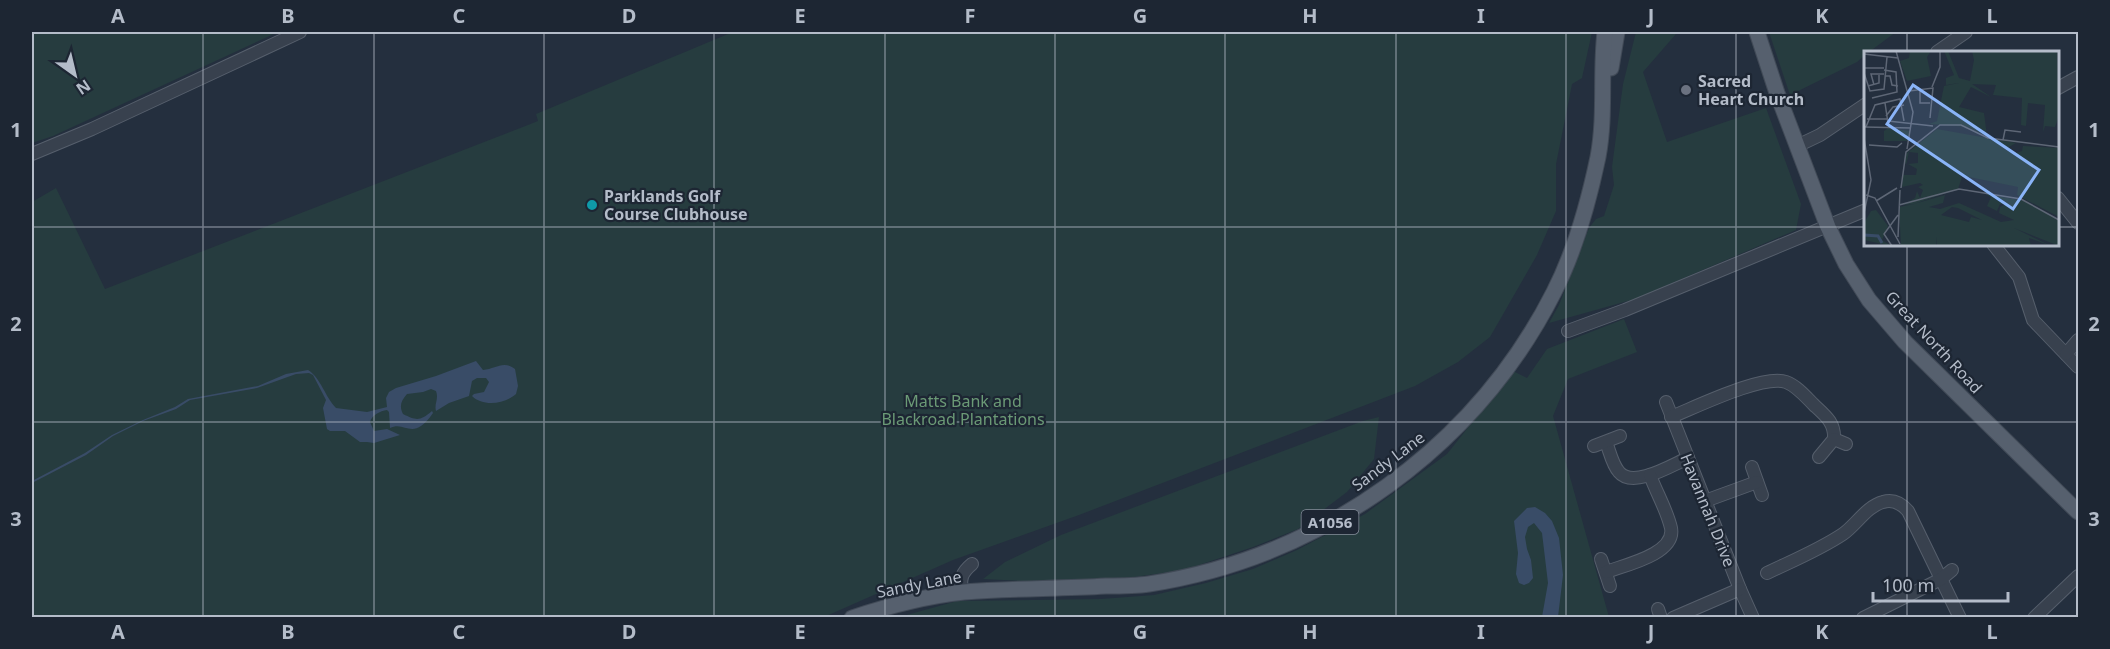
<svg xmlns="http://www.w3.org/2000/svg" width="2110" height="649" font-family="'Noto Sans',sans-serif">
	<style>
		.green { fill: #263c3f }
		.water { fill: #394c67 }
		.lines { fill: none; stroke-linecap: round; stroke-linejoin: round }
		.minor-casing { stroke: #565f6c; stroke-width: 14 }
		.major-casing { stroke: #414a57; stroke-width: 17 }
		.minor { stroke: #38414e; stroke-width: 12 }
		.major { stroke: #56606e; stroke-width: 15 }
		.grid { fill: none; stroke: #b4bcc9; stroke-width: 1.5; stroke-opacity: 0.55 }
		.worship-dot { fill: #6b7280; stroke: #1d2633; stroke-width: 2 }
		.culture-dot { fill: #0f9aa8; stroke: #1d2633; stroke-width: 2 }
		.labels { text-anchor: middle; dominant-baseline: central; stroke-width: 4.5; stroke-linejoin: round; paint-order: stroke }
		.shield { fill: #1d2633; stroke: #878f9c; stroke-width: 1.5 }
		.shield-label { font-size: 15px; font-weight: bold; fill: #b4bcc9 }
		.poi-label { font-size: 16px; font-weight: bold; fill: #b4bcc9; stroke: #1d2633; text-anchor: start }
		.street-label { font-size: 16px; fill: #b4bcc9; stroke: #1d2633 }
		.park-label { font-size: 16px; fill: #6b9a76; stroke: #1d2633 }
		.inset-river { fill: none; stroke: #394c67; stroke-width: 3 }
		.inset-road { fill: none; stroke: #5e6776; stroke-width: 1.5 }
		.view { fill: #8ab4f8; fill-opacity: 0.15; stroke: #8ab4f8; stroke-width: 3 }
		.inset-edge { fill: none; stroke: #b4bcc9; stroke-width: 3 }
		.neatline { fill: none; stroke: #b4bcc9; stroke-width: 2 }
		.grid-label { font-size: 20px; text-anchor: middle; font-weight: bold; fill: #b4bcc9 }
	</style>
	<rect width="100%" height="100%" fill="#242f3e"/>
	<g class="green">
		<polygon points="32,32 278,32 53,136 32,143"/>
		<polygon points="733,32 1592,32 1582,78 1572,84 1556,164 1556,211 1537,255 1490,337 1458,362 1415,386 1079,515 953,560 824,617 32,618 32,202 56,188 105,289 528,125 538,121 536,114"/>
		<polygon points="1636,32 1683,32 1676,34 1643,72 1667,142 1766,108 1801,204 1796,230 1635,299 1549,323 1559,305 1589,228 1596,219 1604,216 1614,185 1612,167 1623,84"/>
		<polygon points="1769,32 1896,32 1869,52 1866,52 1865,55 1857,62 1790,95"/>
		<polygon points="1624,319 1637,352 1568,379 1553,416 1609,617 896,618 957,601 1101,599 1154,595 1206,583 1253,569 1297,550 1365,514 1447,454 1513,371 1527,378 1547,349"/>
		<polygon points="1379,417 1374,459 1347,492 1298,529 1253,547 1184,570 1120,579 1042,582 983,579 1005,562 1061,535 1363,421"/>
	</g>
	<g class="water">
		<path d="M476,361L483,370C496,369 503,360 515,369L518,386L516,394C505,404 483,407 472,396L474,394L484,392L489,382L486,378H477L472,381L469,396L449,403L436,411C434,404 439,399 436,391L431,389L423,392L407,394C401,401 399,406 403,414C417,421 420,421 432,411L433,413C412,443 406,420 390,428L389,412L387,410C380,411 372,415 370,422L374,431L387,429L400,435L374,443L367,442H360L345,431H330L327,429L323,408L326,400L313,375L309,373L296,374L257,388L190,400L176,409L143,421L113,436L86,455L32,483V481L85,453L112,435L143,420L175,407L188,399L258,386L286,374L308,370C321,378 325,397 336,408L367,412L387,407L386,398L389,392L396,388L436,376Z"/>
		<polygon points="1535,507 1545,513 1552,521 1559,538 1563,575 1558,617 1542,617 1548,583 1542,533 1534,523 1528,527 1525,537 1527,549 1531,560 1533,578 1529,583 1524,585 1519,583 1516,574 1518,553 1514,521 1527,508"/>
	</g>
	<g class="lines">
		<defs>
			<g id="minor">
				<polyline points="1937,52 1966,32"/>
				<polyline points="2058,88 2078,77"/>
				<polyline points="1797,146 1820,135 1866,104"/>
				<polyline points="32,154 92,129 300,32"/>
				<polyline points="2058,198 2078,223"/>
				<polyline points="1993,244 2019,277 2033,320 2078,367"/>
				<polyline points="1568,331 1625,310 1866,210"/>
				<polyline points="2066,354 2078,340"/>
				<polyline points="1666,402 1740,589 1753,618"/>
				<path d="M1671,417C1696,407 1763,374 1786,382C1797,386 1806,397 1814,405C1826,416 1835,423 1834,439"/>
				<path d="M1606,442C1610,452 1612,464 1619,472C1633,489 1672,465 1688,458"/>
				<polyline points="1594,446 1620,436"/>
				<polyline points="1819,457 1834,439 1846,444"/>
				<polyline points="1752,467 1762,495"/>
				<polyline points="1705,501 1757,482"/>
				<polyline points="1601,559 1610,586"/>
				<path d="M1606,572C1625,565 1676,554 1671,528C1667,510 1656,492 1650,475"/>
				<path d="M1767,573C1792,561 1819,550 1843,534C1856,525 1867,506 1883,502C1893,499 1901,503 1908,511L1960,618"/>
				<path d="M962,592C960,579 961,573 972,564"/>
				<polyline points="1658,609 1661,618"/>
				<polyline points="1673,618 1740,589"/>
				<polyline points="1863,618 1941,579 1952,570"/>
				<polyline points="2034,618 2078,576"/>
			</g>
			<g id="major">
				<polyline points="1757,32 1777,93 1828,227 1846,264 1869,300 1905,342 2078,512"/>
				<polyline points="1611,68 1617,32"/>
				<path d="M852,618C888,606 926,596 964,592C1011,588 1058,589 1106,586C1120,586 1135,586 1149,584C1322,557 1475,448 1554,292C1574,253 1589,200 1598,157C1606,115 1600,73 1605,32"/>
			</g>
		</defs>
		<use href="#minor" class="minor-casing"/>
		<use href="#major" class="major-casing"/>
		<use href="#minor" class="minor"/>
		<use href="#major" class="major"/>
	</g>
	<path class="grid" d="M203,32V618M374,32V618M544,32V618M714,32V618M885,32V618M1055,32V618M1225,32V618M1396,32V618M1566,32V618M1736,32V618M1907,32V52M32,227H1866M2058,227H2078M1907,244V618M32,422H2078"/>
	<circle class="worship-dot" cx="1686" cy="90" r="6"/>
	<circle class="culture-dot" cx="592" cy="205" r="6"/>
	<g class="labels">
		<rect class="shield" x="1301.5" y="510" width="57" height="24" rx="4.5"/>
		<g class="shield-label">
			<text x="1330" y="522">A1056</text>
		</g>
		<g class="poi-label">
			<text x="1698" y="81">Sacred<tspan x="1698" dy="18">Heart Church</tspan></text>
			<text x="604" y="196">Parklands Golf<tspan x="604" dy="18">Course Clubhouse</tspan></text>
		</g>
		<g class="street-label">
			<text transform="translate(1934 342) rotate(47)">Great North Road</text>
			<text transform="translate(1388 461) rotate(-37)">Sandy Lane</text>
			<text transform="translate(1708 510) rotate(68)">Havannah Drive</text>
			<text transform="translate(919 584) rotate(-11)">Sandy Lane</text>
		</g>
		<g class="park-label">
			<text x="963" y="401">Matts Bank and<tspan x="963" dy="18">Blackroad Plantations</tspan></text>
		</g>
	</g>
	<g transform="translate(1864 51)">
		<rect width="195" height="195" fill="#242f3e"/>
		<path d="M46,0H67L63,6L67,25L43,30L36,10L45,7ZM80,0H84L95,27L106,30L110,9L108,0H193L195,65L191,76L181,75L179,81L181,54L164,52L162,75L157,74L158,47L129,44L132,34L108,33L127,46L107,36L95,56L120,62L123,85L104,76L65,73L73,70L80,35L95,32L82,34V27L90,24ZM24,77L46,80L43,90H20V80ZM73,78L152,92L145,96L149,103L158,100L159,95L195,97V166L153,144L154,136L95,124L98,126L94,138L50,153L81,144L79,152L65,156L76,158L95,152L137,171L150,169L135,162L136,156L142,153H136L133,160L123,155L127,146L121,143L161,150L195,170V195L150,177L187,195L165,187L167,195H73V186L72,195H37L35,156L50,153L39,154L51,147L53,140L56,147L59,139L54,136L59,134L56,132L38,136L40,115V124H52L53,118L44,113L54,112V102L45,101L42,114L40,108L43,102ZM88,156L94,157L118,169L107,166L105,171L77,164ZM12,159L24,175L18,189L27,195L0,189V172L7,160Z" fill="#263c3f" fill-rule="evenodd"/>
		<path class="inset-river" d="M0,184L14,185L18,192"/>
		<path class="inset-road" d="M32,0L49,61L43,98M0,3L34,7M0,17H20M0,22L6,40L20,38L23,6M21,25H26L28,34L34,35M10,34L7,23H20M4,35L15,32V24M68,36L76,16V0M56,39V52H66M45,40L69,37L66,67M8,47L33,41L32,21L20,19M21,52L24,72M22,65L29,56L40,54M3,68H23M24,70L69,75M0,76L47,77M2,76L11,54L36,48L40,70M0,87L7,129L0,162M139,89L141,79L157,81M5,94L33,96L38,92M37,137L42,101L76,74H97L124,87L195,96M2,144L11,147L36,193M12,150L33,137M35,154L95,138L157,148L195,169M34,186L36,139M28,195L20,183L34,164"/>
		<path class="view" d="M49,34L175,119L149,158L23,73Z"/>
		<rect width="195" height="195" class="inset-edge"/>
	</g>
	<rect width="2110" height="649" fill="none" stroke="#1d2633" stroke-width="66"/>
	<g transform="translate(75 75) rotate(146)" stroke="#1d2633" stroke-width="4.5" paint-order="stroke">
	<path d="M0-4.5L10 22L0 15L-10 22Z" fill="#b4bcc9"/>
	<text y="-9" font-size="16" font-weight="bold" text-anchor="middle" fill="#b4bcc9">N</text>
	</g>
	<path d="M1873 592v9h135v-9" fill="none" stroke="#b4bcc9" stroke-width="3"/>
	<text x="1882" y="592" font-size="18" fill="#b4bcc9" stroke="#1d2633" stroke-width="4.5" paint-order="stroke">100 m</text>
	<rect x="33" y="33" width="2044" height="583" class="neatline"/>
	<g class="grid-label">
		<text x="118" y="23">A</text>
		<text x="288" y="23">B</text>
		<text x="459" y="23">C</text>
		<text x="629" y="23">D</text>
		<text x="800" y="23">E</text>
		<text x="970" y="23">F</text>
		<text x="1140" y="23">G</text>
		<text x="1310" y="23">H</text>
		<text x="1481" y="23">I</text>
		<text x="1651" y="23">J</text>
		<text x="1822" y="23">K</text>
		<text x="1992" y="23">L</text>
		<text x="16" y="137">1</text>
		<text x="2094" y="137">1</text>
		<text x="16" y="331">2</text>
		<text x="2094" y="331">2</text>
		<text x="16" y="526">3</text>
		<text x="2094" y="526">3</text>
		<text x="118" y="639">A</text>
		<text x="288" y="639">B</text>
		<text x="459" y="639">C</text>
		<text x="629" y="639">D</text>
		<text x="800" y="639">E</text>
		<text x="970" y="639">F</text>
		<text x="1140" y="639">G</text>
		<text x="1310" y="639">H</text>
		<text x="1481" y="639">I</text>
		<text x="1651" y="639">J</text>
		<text x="1822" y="639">K</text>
		<text x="1992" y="639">L</text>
	</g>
</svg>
